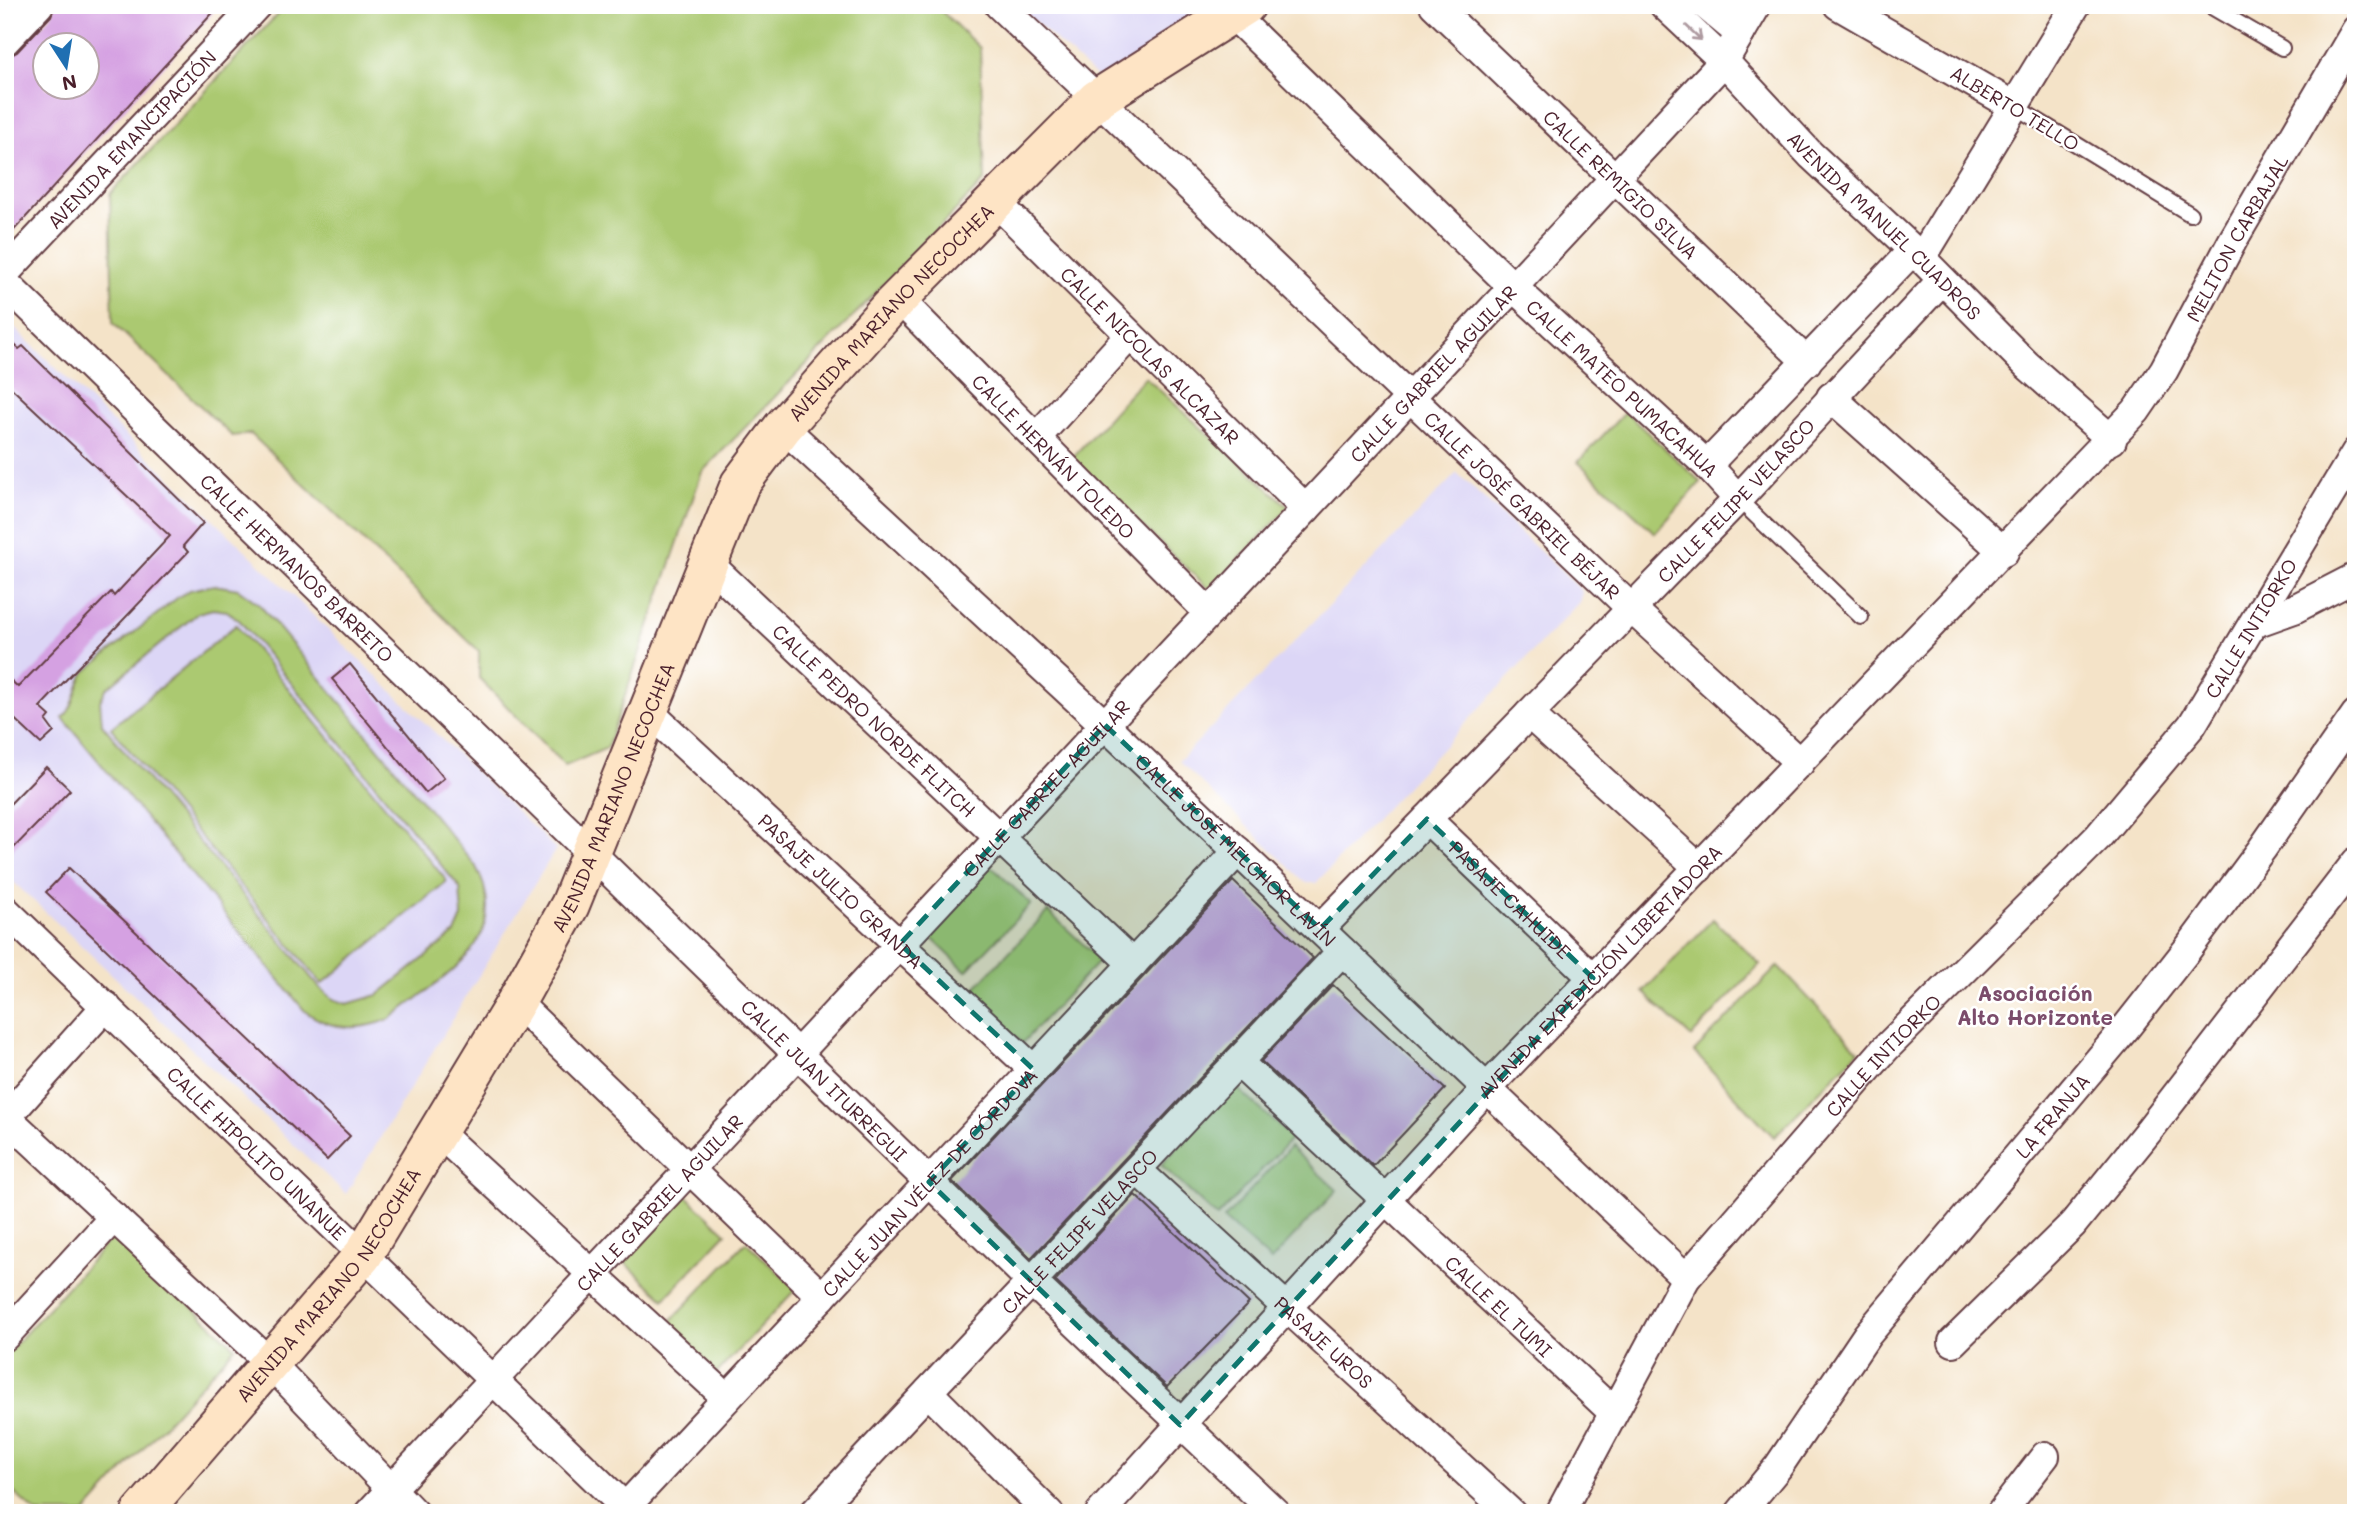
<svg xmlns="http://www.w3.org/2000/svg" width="2361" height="1518" font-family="Mali,sans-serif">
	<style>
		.built { fill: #dcd6f6 }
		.green { fill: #abc971; stroke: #7a744e; stroke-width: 2; fill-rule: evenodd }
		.building { fill: #d5a1e2; fill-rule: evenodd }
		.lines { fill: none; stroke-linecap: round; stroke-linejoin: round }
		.lane-casing { stroke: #643c43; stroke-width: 18 }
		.street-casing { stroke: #643c43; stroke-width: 32 }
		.secondary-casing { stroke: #643c43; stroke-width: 42 }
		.lane { stroke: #fff; stroke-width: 14 }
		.street { stroke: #fff; stroke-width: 28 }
		.secondary { stroke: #fee4c5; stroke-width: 38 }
		.oneway { stroke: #ae9aa0 }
		.marked { fill: #0f766e; fill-opacity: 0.2; stroke: #0f766e; stroke-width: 5; stroke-dasharray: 14 9; stroke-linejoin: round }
		.labels { text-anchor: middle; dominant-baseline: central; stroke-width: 5; stroke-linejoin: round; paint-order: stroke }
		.street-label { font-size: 19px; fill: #4a1f2b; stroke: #fff }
		.neighbourhood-label { font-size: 21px; font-weight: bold; fill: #7b4c6b; stroke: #fff }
	</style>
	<rect width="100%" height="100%" fill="#fff"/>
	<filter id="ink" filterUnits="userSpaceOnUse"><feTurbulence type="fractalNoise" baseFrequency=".0143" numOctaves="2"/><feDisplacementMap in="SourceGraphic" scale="14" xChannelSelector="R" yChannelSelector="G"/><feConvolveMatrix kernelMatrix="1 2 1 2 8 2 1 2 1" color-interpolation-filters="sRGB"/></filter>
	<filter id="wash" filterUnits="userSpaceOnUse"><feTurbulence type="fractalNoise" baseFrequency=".00686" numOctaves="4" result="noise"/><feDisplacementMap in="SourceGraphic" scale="28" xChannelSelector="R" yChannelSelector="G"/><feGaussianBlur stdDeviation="1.57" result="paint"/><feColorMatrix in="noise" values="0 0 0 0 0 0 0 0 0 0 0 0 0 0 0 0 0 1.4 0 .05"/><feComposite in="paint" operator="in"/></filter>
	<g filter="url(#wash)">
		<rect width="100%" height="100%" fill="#f4e3c8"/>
		<g class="built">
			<polygon points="1017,5 1231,5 1104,84"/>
			<polygon points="5,319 556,849 346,1194 5,874"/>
			<polygon points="1457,473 1582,591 1581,600 1316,883 1306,883 1179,761"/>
		</g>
		<g class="green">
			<polygon points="286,5 935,5 980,48 985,180 702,472 607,748 565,766 479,678 479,651 251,434 232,436 113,323 110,194"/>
			<polygon points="1145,377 1289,507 1210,590 1071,459"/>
			<polygon points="1625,412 1701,482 1655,533 1578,462"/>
			<path d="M214,585L238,589L259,604L475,865C517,941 442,977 390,1019C360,1031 330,1031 304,1010L63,718C76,705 75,688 85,672L177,598L190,590ZM213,609L227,611L240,621L460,888L462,917L455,933L378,995L347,1004L333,999L319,987L102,724L100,701L106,689L198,613Z"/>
			<polygon points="236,625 447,881 322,984 111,728"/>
			<polygon points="989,864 1031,904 966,971 924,931"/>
			<polygon points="1048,911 1100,960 1022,1043 969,994"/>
			<polygon points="1713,919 1760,964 1691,1037 1643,992"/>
			<polygon points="1778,966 1859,1051 1774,1137 1694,1052"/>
			<polygon points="1235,1086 1292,1138 1217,1217 1161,1165"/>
			<polygon points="1290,1147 1337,1190 1271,1261 1224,1219"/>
			<polygon points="681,1191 726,1233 664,1299 619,1257"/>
			<polygon points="115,1234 235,1347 85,1513 37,1513 5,1485 5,1356"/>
			<polygon points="746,1242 796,1289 716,1374 666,1326"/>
		</g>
		<g id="blocks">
			<g class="building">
				<path d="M55,5H220L5,240V58L17,52L51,16ZM46,46H88V88H46Z"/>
				<polygon points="5,336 19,349 23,346 203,523 183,546 188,552 40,707 50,716 46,721 54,732 41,744 5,710 5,675 18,687 111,592 114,596 170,536 5,382"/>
				<polygon points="350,664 444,778 426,793 332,679"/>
				<polygon points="46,767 70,790 5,857 5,809"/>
				<polygon points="69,868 350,1136 327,1160 46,892"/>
				<polygon points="1233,881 1313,958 1031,1258 952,1181"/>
				<polygon points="1333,985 1445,1089 1373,1166 1261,1061"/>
				<polygon points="1135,1195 1249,1303 1167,1387 1055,1281"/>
			</g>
		</g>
	</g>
	<g filter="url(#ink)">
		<use href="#blocks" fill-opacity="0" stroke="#643c43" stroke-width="2"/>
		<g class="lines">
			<defs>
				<g id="lane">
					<polyline points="2208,5 2282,48"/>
					<polyline points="2014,106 2190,214"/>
					<polyline points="1738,499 1861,617"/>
				</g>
				<g id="street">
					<path id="s1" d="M999,5L1632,609L1800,763"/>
					<path id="s2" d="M1434,5L1807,362"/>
					<path id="s3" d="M1664,5L1724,61L1811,155L1913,250L2027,365L2112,440"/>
					<polyline points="1705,5 1740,34"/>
					<polyline points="1838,5 2014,106"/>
					<path id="s4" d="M1232,14L1513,287L1707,465L1738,499"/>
					<polyline points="5,41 39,5"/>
					<path id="s5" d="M995,201L1306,509"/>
					<polyline points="1921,259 2076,5"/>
					<path id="s6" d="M5,273L257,5"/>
					<path id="s7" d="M5,283L1031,1281L1276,1513"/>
					<path id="s8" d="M898,298L1209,613"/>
					<polyline points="1831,397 2004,552"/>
					<path id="s9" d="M783,427L1105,725L1686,1278"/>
					<polyline points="1036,438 1130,335"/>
					<polyline points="1707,465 1913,250"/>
					<path id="s10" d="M708,563L1133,964"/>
					<polyline points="2255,623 2294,609 2356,577"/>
					<path id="s11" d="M648,711L1034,1070"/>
					<polyline points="1529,714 1699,868"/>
					<path id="s12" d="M1427,819L1593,978"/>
					<path id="s13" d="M5,910L631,1513"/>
					<path id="s14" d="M1320,929L1738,499L1942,280"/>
					<polyline points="516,1002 822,1297"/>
					<path id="s15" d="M1238,1062L1613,1412"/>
					<polyline points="6,1117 270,1363 414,1513"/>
					<polyline points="5,1119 106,1006"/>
					<polyline points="439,1133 727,1398"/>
					<path id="s16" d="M1137,1170L1511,1513"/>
					<polyline points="5,1336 114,1217"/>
					<polyline points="1953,1342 2073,1224 2150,1129 2356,862"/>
					<polyline points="928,1392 1049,1513"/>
					<path id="s17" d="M369,1513L1724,61L1757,5"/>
					<path id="s18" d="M620,1513L1238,851"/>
					<path id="s19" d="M814,1513L1342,951"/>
					<path id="s20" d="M1100,1513L1487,1088L2136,411L2164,370L2233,240L2356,30"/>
					<path id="s21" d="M1560,1513L1686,1278L1885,1049L2098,837L2192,725L2356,452"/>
					<path id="s22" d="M1740,1513L1778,1467L1867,1335L2124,1030L2187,950L2262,849L2356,714"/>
					<polyline points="2001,1513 2045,1456"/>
				</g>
				<g id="secondary">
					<path id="s23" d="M141,1513L363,1255L516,1002L570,905L740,484L783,427L889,308L1097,99L1246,5"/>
				</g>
			</defs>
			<use href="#lane" class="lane-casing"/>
			<use href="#street" class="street-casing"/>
			<use href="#secondary" class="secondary-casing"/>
			<use href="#lane" class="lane"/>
			<use href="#street" class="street"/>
			<use href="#secondary" class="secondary"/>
		</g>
		<defs><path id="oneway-shaft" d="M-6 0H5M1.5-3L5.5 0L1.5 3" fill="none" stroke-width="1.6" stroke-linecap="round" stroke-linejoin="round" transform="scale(1.75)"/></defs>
		<use class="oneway" href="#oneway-shaft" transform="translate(1694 33) rotate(43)"/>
	</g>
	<path class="marked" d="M1105,725L1320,929L1427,819L1593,978L1180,1425L929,1182L1034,1070L900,944Z"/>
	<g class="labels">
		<g class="street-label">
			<text transform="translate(2015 108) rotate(31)">ALBERTO TELLO</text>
			<text stroke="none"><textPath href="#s6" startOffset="184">AVENIDA EMANCIPACIÓN</textPath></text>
			<text stroke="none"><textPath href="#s2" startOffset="259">CALLE REMIGIO SILVA</textPath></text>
			<text stroke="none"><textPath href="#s3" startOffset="312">AVENIDA MANUEL CUADROS</textPath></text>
			<text stroke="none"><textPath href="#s20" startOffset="1713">MELITON CARBAJAL</textPath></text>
			<text stroke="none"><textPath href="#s23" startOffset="1430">AVENIDA MARIANO NECOCHEA</textPath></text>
			<text stroke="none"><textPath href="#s5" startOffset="219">CALLE NICOLAS ALCAZAR</textPath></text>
			<text stroke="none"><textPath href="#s17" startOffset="1559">CALLE GABRIEL AGUILAR</textPath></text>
			<text stroke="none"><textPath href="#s4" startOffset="541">CALLE MATEO PUMACAHUA</textPath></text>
			<text stroke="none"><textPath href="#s8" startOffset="222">CALLE HERNÁN TOLEDO</textPath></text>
			<text stroke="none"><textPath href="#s14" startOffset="597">CALLE FELIPE VELASCO</textPath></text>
			<text stroke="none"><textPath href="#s1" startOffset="724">CALLE JOSÉ GABRIEL BÉJAR</textPath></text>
			<text stroke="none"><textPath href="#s7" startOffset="408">CALLE HERMANOS BARRETO</textPath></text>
			<text stroke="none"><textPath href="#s21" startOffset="1130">CALLE INTIORKO</textPath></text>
			<text stroke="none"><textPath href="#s10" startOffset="229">CALLE PEDRO NORDE FLITCH</textPath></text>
			<text stroke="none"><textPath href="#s17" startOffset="992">CALLE GABRIEL AGUILAR</textPath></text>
			<text stroke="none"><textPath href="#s23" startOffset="863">AVENIDA MARIANO NECOCHEA</textPath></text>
			<text stroke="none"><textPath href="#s9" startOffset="620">CALLE JOSÉ MELCHOR LAVÍN</textPath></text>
			<text stroke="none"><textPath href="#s11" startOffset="264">PASAJE JULIO GRANDA</textPath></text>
			<text stroke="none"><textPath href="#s12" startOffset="116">PASAJE CAHUIDE</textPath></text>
			<text stroke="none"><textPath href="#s20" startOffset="737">AVENIDA EXPEDICIÓN LIBERTADORA</textPath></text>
			<text stroke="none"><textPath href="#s21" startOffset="564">CALLE INTIORKO</textPath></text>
			<text stroke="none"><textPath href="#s7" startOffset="1143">CALLE JUAN ITURREGUI</textPath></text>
			<text stroke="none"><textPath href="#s22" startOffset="506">LA FRANJA</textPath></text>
			<text stroke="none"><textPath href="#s13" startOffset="350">CALLE HIPOLITO UNANUE</textPath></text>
			<text stroke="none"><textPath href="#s18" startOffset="453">CALLE JUAN VÉLEZ DE CÓRDOVA</textPath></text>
			<text stroke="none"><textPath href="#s17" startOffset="425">CALLE GABRIEL AGUILAR</textPath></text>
			<text stroke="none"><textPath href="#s19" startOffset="387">CALLE FELIPE VELASCO</textPath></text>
			<text stroke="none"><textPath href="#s23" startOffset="296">AVENIDA MARIANO NECOCHEA</textPath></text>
			<text stroke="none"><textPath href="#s15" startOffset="357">CALLE EL TUMI</textPath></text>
			<text stroke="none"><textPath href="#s16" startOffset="254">PASAJE UROS</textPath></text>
		</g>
		<g class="neighbourhood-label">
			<text x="2035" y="992">Asociación<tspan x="2035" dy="24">Alto Horizonte</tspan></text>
		</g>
	</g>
	<rect width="2361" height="1518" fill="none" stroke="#fff" stroke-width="28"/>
	<g transform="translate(66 66) rotate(168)"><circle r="33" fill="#ffffff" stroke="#b7a5aa" stroke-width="2"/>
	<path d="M0-5L12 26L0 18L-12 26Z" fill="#1f6fb2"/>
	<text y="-10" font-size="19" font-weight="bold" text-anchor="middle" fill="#4a1f2b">N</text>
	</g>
</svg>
